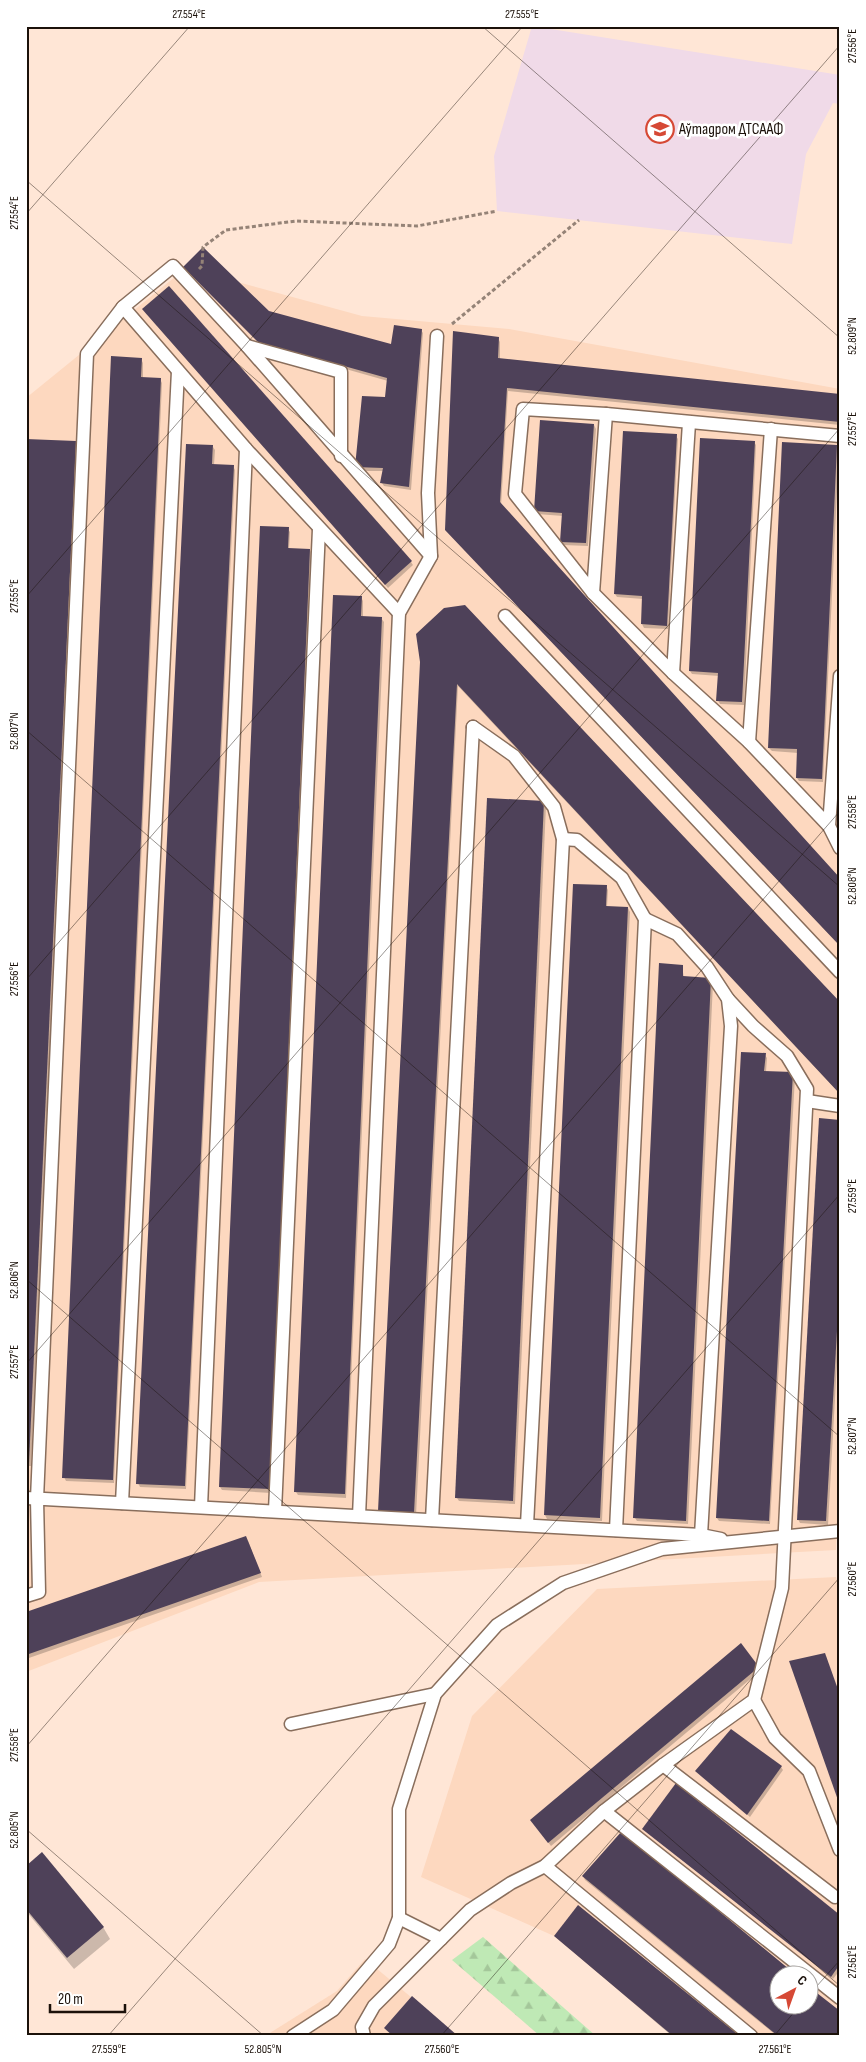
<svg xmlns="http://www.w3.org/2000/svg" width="866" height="2062" font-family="'Sofia Sans Condensed',sans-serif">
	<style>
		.built { fill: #fdd8bf; fill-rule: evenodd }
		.education { fill: #f0dae8 }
		.forest { fill: url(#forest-firs) }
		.shadow { fill: #0003 }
		.building { fill: #4e4159 }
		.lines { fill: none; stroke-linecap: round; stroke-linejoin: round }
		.lane-casing { stroke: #896e5c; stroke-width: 15 }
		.path { stroke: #958377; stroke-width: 3; stroke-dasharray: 4 2.5; stroke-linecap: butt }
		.lane { stroke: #fff; stroke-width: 12 }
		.ticks { fill: none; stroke: #1b110a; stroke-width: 1; stroke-opacity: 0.45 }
		.labels { text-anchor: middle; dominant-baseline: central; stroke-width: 5; stroke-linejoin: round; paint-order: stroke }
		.poi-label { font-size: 16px; fill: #1b110a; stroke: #fff; text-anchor: start }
		.neatline { fill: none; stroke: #1b110a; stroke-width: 2 }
		.ticks-label { font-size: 12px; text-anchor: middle; fill: #1b110a }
	</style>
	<defs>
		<pattern id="forest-firs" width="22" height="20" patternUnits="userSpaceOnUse" patternTransform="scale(1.25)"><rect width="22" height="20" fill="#bfe9b5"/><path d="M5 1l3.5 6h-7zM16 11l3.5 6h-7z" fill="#a4c79a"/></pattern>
	</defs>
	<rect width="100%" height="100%" fill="#ffe6d6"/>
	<g class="built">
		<polygon points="186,268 362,316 509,329 840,389 840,1465 836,1550 259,1582 26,1672 26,398"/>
		<path d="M836,1577L840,1591V2036H673L554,1936L421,1877L472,1716L597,1589ZM778,1974H808V2004H778Z"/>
		<polygon points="365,1959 458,2036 265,2036 337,1991"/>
	</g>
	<polygon class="education" points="532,26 840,75 840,104 833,103 806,154 792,244 497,211 494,156"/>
	<polygon class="forest" points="483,1937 596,2036 540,2036 452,1960"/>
	<g class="shadow">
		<polygon points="184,267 268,312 392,346 421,330 423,333 411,490 384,486 382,483 383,471 359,471 386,398 388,381 261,345"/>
		<polygon points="143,310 411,562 413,565 388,588"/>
		<polygon points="498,338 500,342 500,360 840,397 840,425 508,391 501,506 840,880 840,946 446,530"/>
		<polygon points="141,359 143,363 143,378 160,379 162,383 114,1483 66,1481 64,1477"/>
		<polygon points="594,425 596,429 588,546 563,545 561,541 563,516 537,514 535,510"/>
		<polygon points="676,436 678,439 668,629 644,628 642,624 643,599 617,597 615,594"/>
		<polygon points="26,440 75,442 77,445 31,1466 26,1466"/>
		<polygon points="754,442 756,445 744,705 720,704 718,700 719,676 692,674 690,671"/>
		<polygon points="836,446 839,450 823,782 799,781 797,778 798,753 772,751 769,748"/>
		<polygon points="213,447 215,450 214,465 233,466 235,470 186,1489 140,1487 138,1483"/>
		<polygon points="288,529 290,532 289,549 310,550 312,554 271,1493 222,1490 220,1487"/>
		<polygon points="361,597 363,601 363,617 381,618 384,622 346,1498 298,1495 296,1492"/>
		<polygon points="417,634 840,1004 840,1094 458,686 416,1516 381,1514 379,1510 421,662"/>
		<polygon points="544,802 546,806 515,1504 459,1501 457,1498"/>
		<polygon points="606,886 608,890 607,907 628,908 630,912 602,1521 547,1519 545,1515"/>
		<polygon points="682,966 684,978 713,983 688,1524 637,1521 635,1518"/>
		<polygon points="765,1055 767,1058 766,1072 795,1077 770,1524 719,1521 717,1518"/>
		<polygon points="840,1121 840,1308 828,1525 800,1523 798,1519"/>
		<polygon points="248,1541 262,1577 26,1659 26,1613"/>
		<polygon points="740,1645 760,1671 551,1846 534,1824"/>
		<polygon points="791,1662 840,1696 840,1800"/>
		<polygon points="781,1767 783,1770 750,1817 697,1771"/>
		<polygon points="643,1829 840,1916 840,1970 833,1979"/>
		<polygon points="622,1832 793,1974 778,1974 778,2004 840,2036 777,2036 585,1880 583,1876"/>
		<polygon points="26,1867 103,1927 110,1939 74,1969 26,1911"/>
		<polygon points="555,1936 738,2036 672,2036"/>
	</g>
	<g class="building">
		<polygon points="203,247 269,311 391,344 394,325 422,329 409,487 380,483 383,468 355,467 362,396 385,397 387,378 258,342 183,267"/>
		<polygon points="169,286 412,561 385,585 142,309"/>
		<polygon points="453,331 499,337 498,358 840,394 840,422 507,388 500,502 840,878 840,946 445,530"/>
		<polygon points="111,356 142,358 141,377 161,378 113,1480 62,1478"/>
		<polygon points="540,420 594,424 586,543 560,542 562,513 534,511"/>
		<polygon points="623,431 677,434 667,626 641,624 642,596 614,594"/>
		<polygon points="700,438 755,441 742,702 716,701 718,673 689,671"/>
		<polygon points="26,439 76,441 29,1463 26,1462"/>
		<polygon points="782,442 837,445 822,779 796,778 797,749 768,748"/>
		<polygon points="186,444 213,445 212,464 234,465 185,1486 136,1484"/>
		<polygon points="260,526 289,527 288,548 310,549 270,1489 219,1487"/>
		<polygon points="333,595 362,596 361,616 382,617 345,1494 294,1492"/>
		<polygon points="465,605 840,1002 840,1094 457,684 414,1513 378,1511 420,662 416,634 444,608"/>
		<polygon points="487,798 544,801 513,1501 455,1498"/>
		<polygon points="573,884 607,885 606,906 628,907 600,1518 544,1515"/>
		<polygon points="659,963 683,965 683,976 711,978 686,1521 633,1518"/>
		<polygon points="741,1052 766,1053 764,1071 793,1072 769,1521 716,1518"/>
		<polygon points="819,1118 840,1120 840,1279 826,1521 797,1520"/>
		<polygon points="246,1536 261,1573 26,1655 26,1612"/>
		<polygon points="741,1643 759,1667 548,1843 530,1820"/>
		<polygon points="825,1653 840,1695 839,1803 789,1661"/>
		<polygon points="731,1729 782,1766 747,1815 695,1771"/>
		<polygon points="676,1783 840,1915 840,1964 831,1977 642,1829"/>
		<polygon points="622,1831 795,1974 778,1974 778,2004 808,2004 808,1986 840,2011 840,2036 778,2036 582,1876"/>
		<polygon points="42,1852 104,1927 67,1958 26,1909 26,1866"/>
		<polygon points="578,1905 740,2036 673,2036 554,1936"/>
		<polygon points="412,1996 458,2036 393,2036 384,2028"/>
	</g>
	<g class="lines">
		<defs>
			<g id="lane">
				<polyline points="123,307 173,266 247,346 431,556"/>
				<polyline points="247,346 341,372 341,456"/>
				<polyline points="840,436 606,414 523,409 515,494 593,593 673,673 749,742 829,826 840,848"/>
				<polyline points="593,593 606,414"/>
				<polyline points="505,616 840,972"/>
				<polyline points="673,673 689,423"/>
				<polyline points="473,727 514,756 554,807 563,839 527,1525"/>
				<polyline points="749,742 771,429"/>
				<polyline points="829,826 840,676"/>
				<polyline points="563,839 577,840 622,878 645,919 616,1530"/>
				<polyline points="645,919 677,934 707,967 728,999 731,1026 701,1535"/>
				<polyline points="807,1101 840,1106"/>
				<polyline points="26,1498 701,1535 721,1539"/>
				<polyline points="122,1503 178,371"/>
				<polyline points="201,1507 246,449"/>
				<polyline points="275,1511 319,529"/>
				<polyline points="359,1516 399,613 431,556 428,493 437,336"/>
				<polyline points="432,1520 473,727"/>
				<polyline points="26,1596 39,1592 37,1499 87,354 123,307 246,449 399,613"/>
				<polyline points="754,1700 775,1738 809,1771 840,1850"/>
				<polyline points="291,1724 435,1694"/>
				<polyline points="663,1765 835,1897"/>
				<polyline points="604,1811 840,1998"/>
				<polyline points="545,1866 751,2036"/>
				<polyline points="441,1939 470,1910 511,1883 545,1866 604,1811 663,1765 754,1700 782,1588 807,1089 787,1056 753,1026 728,999"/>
				<polyline points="293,2036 333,2010 389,1944 399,1918 399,1809 435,1694 497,1625 563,1583 662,1549 840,1531"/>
				<polyline points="364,2036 362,2027 374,2006 441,1939 399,1918"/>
			</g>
		</defs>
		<use href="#lane" class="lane-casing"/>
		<g class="path">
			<polyline points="199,269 202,266 203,247 226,230 296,221 417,226 497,211"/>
			<polyline points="452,324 579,220"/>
		</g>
		<use href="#lane" class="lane"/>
	</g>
	<path class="ticks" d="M482,26L840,338M26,180L840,887M26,214L190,26M26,597L523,26M26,730L840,1437M26,980L840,45M26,1279L840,1986M26,1364L840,428M26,1747L840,811M26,1829L264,2036M808,1996L840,1960M108,2036L840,1194M441,2036L840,1577M774,2036L801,2004"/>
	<defs>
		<symbol id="school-ring" viewBox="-11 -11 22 22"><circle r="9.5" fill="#fff" stroke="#d64935" stroke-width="1.5"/><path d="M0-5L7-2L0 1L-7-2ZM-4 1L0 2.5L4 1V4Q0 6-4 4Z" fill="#d64935"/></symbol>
	</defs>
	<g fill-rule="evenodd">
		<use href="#school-ring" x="644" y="113" width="32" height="32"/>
	</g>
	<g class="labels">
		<g class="poi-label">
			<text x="679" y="129">Аўтадром ДТСААФ</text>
		</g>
	</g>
	<rect width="866" height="2062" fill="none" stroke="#ffffff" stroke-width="55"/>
	<g transform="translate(794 1990) rotate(41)"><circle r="24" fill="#ffffff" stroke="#a4a09d"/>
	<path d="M0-4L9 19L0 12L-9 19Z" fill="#d64935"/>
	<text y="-8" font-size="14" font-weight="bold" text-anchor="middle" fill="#1b110a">С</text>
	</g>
	<path d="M50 2004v8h75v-8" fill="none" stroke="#1b110a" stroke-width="2.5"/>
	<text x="58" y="2004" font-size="15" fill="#1b110a" stroke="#ffffff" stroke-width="4" paint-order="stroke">20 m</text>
	<rect x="28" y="28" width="810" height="2006" class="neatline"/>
	<g class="ticks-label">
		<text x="189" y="18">27.554°E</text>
		<text x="522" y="18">27.555°E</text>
		<text transform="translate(852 46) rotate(-90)" y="4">27.556°E</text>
		<text transform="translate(14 213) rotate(-90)" y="4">27.554°E</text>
		<text transform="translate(852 336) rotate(-90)" y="4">52.809°N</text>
		<text transform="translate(852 429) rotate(-90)" y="4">27.557°E</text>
		<text transform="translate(14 596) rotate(-90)" y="4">27.555°E</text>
		<text transform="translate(14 731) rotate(-90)" y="4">52.807°N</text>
		<text transform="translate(852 812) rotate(-90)" y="4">27.558°E</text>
		<text transform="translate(852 886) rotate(-90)" y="4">52.808°N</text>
		<text transform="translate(14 979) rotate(-90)" y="4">27.556°E</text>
		<text transform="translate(852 1196) rotate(-90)" y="4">27.559°E</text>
		<text transform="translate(14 1280) rotate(-90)" y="4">52.806°N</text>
		<text transform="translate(14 1362) rotate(-90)" y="4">27.557°E</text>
		<text transform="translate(852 1436) rotate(-90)" y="4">52.807°N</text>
		<text transform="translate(852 1579) rotate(-90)" y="4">27.560°E</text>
		<text transform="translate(14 1745) rotate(-90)" y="4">27.558°E</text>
		<text transform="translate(14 1830) rotate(-90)" y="4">52.805°N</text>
		<text transform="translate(852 1962) rotate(-90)" y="4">27.561°E</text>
		<text x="109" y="2053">27.559°E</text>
		<text x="263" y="2053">52.805°N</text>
		<text x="442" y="2053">27.560°E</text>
		<text x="775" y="2053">27.561°E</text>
	</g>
</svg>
